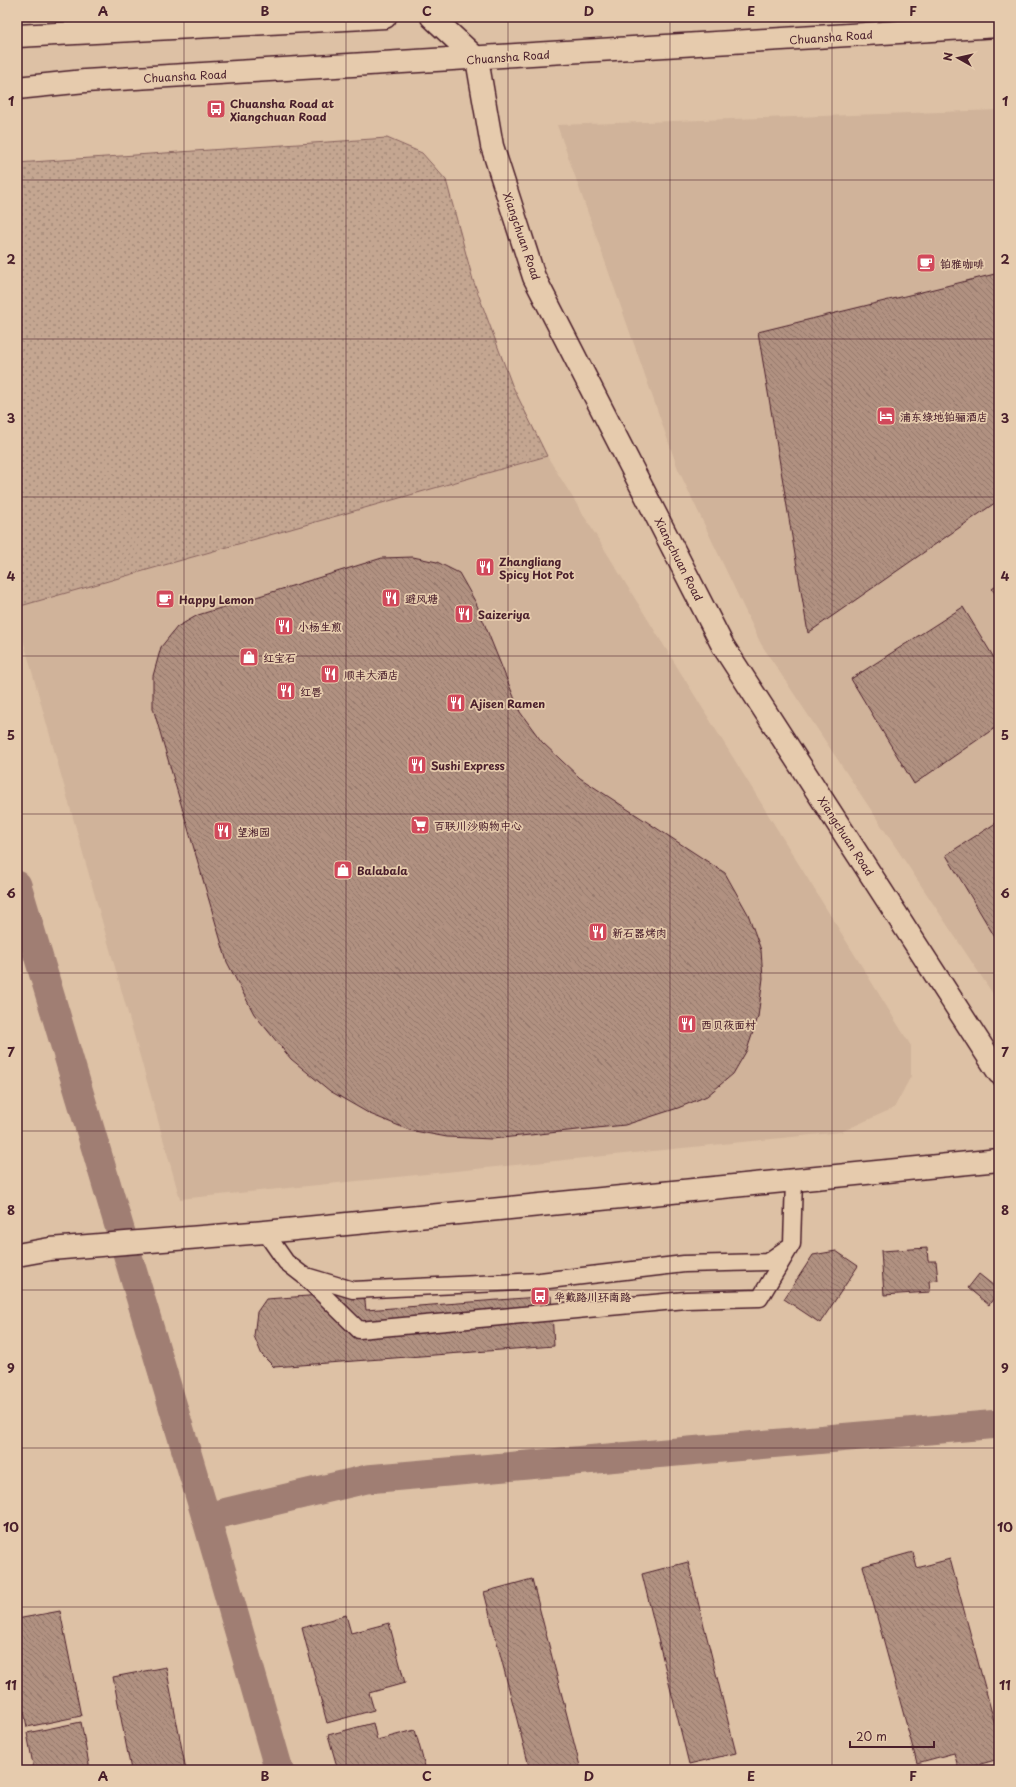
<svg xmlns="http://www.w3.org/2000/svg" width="1016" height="1787" font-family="'Playpen Sans','LXGW WenKai TC',sans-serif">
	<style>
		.built { fill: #d0b39a }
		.park { fill: url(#park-dots); stroke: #87625e }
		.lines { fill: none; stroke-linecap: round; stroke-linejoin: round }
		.canal { stroke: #a07e73; stroke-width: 29 }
		.building { fill: url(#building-back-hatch); stroke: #4a1f2b }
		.service-casing { stroke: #4a1f2b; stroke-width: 19 }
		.minor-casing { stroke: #4a1f2b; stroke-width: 25 }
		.tertiary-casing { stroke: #4a1f2b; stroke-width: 25 }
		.secondary-casing { stroke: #4a1f2b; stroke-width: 25 }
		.service { stroke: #e6cbad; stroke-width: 16 }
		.minor { stroke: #e6cbad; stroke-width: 22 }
		.tertiary { stroke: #e6cbad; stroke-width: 22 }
		.secondary { stroke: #e6cbad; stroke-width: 22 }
		.grid { fill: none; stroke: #4a1f2b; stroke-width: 1; stroke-opacity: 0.55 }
		.labels { text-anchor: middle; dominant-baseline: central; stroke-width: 3.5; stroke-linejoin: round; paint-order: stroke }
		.street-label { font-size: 11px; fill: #4a1f2b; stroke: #e6cbad }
		.poi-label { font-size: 11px; font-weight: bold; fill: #4a1f2b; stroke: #e6cbad; text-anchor: start }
		.neatline { fill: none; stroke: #4a1f2b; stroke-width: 1.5 }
		.grid-label { font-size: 13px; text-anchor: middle; font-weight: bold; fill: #4a1f2b }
	</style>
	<defs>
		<pattern id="park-dots" width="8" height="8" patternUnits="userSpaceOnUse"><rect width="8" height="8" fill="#c4a691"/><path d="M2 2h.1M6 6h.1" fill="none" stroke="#a18777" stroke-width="1.8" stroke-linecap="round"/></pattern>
		<pattern id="building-back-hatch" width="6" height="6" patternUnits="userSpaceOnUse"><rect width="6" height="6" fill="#b19181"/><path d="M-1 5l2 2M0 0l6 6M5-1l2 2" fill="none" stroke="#92766a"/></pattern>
	</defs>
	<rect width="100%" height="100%" fill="#ddc1a5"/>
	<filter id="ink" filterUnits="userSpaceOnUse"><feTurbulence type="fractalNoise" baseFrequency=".025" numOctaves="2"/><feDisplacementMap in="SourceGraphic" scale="8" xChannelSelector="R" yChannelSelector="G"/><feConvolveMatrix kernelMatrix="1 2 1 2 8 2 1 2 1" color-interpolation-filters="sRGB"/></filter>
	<g filter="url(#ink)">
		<g class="built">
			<polygon points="999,110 999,1003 761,644 678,469 557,125"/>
			<polygon points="547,456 911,1046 911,1076 894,1108 841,1132 180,1199 17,618 17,607"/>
		</g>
		<polygon class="park" points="387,138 422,153 446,180 473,280 512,385 547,456 17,607 17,163"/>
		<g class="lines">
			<g class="canal">
				<polyline points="17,885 206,1517 279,1770"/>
				<polyline points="206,1517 367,1479 999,1424"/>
			</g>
		</g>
		<g class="building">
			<polygon points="999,273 999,500 808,633 758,332"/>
			<polygon points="413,557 437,562 459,573 476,603 520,712 542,742 580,778 725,873 748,914 761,950 763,978 758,1017 747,1050 733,1074 707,1096 678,1108 625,1125 492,1139 447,1137 409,1130 370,1114 330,1091 291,1059 254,1014 227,962 153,708 153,676 161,647 177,627 198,615 382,558"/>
			<polygon points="999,584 999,599 992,589"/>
			<polygon points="963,607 999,666 999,725 914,784 851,679"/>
			<polygon points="999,821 999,944 946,855"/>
			<polygon points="927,1248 928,1261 936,1261 938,1280 929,1281 930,1292 884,1295 881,1251"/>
			<polygon points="836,1251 858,1266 820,1323 784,1299 813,1255"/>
			<polygon points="979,1274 999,1290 989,1305 968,1288"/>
			<polygon points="364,1292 366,1310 551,1296 554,1346 274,1367 262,1355 254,1336 257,1312 266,1299"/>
			<polygon points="913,1552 917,1568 950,1559 999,1739 999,1759 959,1770 954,1753 917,1763 863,1566"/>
			<polygon points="688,1562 736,1753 689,1764 642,1574"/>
			<polygon points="532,1579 581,1770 530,1770 484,1592"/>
			<polygon points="60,1611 81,1716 27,1727 17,1675 17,1619"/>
			<polygon points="346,1615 351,1633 389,1623 405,1683 369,1693 374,1710 327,1723 302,1628"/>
			<polygon points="166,1667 186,1770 131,1770 113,1677"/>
			<polygon points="81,1722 90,1770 34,1770 27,1733"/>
			<polygon points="373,1723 377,1740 415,1730 426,1770 338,1770 328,1735"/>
		</g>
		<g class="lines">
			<defs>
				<g id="service">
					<polyline points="265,1232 286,1262 304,1276 359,1330 686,1300 760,1298 792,1244 794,1180"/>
					<polyline points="306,1276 353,1290 540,1281 684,1264 767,1262 787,1248"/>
				</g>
				<polyline id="minor" points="432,17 477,59 492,146 534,277 723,646 999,1073"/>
				<polyline id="tertiary" points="17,1255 50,1249 265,1232 999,1160"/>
				<g id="secondary">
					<polyline points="17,36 385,17"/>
					<polyline points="17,88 85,81 999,26"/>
				</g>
			</defs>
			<use href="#service" class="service-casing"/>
			<use href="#minor" class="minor-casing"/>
			<use href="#tertiary" class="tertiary-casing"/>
			<use href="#secondary" class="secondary-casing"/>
			<use href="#service" class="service"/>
			<use href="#minor" class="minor"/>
			<use href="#tertiary" class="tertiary"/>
			<use href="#secondary" class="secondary"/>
		</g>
	</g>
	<path class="grid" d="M184,17V1770M346,17V1770M508,17V1770M670,17V1770M832,17V1770M17,180H999M17,339H999M17,497H999M17,656H999M17,814H999M17,973H999M17,1131H999M17,1290H999M17,1448H999M17,1607H999"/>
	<defs>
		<symbol id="bus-square" viewBox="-11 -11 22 22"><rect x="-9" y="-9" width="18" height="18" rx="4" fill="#d1495b" stroke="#e6cbad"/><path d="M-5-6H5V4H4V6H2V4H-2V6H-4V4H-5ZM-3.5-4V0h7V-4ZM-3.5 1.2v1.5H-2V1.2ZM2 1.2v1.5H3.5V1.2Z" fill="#fff"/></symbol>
		<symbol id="cafe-square" viewBox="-11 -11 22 22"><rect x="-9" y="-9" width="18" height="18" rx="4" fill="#d1495b" stroke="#e6cbad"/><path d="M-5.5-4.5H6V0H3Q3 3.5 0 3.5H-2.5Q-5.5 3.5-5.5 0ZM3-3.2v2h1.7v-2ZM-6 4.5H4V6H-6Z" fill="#fff"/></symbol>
		<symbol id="hotel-square" viewBox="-11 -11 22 22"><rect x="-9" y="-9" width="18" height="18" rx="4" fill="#d1495b" stroke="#e6cbad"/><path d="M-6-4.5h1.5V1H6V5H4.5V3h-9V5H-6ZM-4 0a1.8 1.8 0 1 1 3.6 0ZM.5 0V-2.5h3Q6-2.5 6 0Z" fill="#fff"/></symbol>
		<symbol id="restaurant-square" viewBox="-11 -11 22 22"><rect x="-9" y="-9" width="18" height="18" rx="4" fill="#d1495b" stroke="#e6cbad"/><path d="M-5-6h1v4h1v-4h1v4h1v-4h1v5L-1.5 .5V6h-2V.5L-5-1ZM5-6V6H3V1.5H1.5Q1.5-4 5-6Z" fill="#fff"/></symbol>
		<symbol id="shop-square" viewBox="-11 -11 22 22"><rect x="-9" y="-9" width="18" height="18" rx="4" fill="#d1495b" stroke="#e6cbad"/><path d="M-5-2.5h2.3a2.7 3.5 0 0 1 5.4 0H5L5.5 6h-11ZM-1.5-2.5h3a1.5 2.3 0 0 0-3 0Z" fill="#fff"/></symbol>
		<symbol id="supermarket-square" viewBox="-11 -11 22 22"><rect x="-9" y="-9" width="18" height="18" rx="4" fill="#d1495b" stroke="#e6cbad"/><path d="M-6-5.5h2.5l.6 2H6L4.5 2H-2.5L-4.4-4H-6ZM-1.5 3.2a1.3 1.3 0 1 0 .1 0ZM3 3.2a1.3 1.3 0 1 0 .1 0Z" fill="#fff"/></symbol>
	</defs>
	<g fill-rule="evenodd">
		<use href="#bus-square" x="205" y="98" width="22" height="22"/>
		<use href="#cafe-square" x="915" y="252" width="22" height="22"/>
		<use href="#hotel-square" x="875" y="405" width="22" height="22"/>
		<use href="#restaurant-square" x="474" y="556" width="22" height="22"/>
		<use href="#restaurant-square" x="380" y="587" width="22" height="22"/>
		<use href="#cafe-square" x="154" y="588" width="22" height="22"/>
		<use href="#restaurant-square" x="453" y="603" width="22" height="22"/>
		<use href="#restaurant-square" x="273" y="615" width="22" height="22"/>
		<use href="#shop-square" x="238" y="646" width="22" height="22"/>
		<use href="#restaurant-square" x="319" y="663" width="22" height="22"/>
		<use href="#restaurant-square" x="275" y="680" width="22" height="22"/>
		<use href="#restaurant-square" x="445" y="692" width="22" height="22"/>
		<use href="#restaurant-square" x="406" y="754" width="22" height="22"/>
		<use href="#supermarket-square" x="409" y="814" width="22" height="22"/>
		<use href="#restaurant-square" x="212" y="820" width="22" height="22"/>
		<use href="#shop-square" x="332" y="859" width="22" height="22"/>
		<use href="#restaurant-square" x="587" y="921" width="22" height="22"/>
		<use href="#restaurant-square" x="676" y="1013" width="22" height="22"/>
		<use href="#bus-square" x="529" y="1285" width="22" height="22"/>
	</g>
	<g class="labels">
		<g class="street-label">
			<text transform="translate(831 37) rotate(-4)">Chuansha Road</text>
			<text transform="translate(508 57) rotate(-4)">Chuansha Road</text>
			<text transform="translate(185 76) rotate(-3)">Chuansha Road</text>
			<text transform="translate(522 236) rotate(71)">Xiangchuan Road</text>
			<text transform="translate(679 559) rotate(63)">Xiangchuan Road</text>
			<text transform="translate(846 836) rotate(57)">Xiangchuan Road</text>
		</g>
		<g class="poi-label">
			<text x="230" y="103">Chuansha Road at<tspan x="230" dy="13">Xiangchuan Road</tspan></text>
			<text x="940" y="263">铂雅咖啡</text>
			<text x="900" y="416">浦东绿地铂骊酒店</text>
			<text x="499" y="561">Zhangliang<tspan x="499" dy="13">Spicy Hot Pot</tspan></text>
			<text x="405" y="598">避风塘</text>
			<text x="179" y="599">Happy Lemon</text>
			<text x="478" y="614">Saizeriya</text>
			<text x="298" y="626">小杨生煎</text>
			<text x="263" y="657">红宝石</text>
			<text x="344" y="674">顺丰大酒店</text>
			<text x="300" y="691">红唇</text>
			<text x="470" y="703">Ajisen Ramen</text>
			<text x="431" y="765">Sushi Express</text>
			<text x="434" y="825">百联川沙购物中心</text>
			<text x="237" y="831">望湘园</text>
			<text x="357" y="870">Balabala</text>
			<text x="612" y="932">新石器烤肉</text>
			<text x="701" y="1024">西贝莜面村</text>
			<text x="554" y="1296">华戴路川环南路</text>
		</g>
	</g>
	<rect width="1016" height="1787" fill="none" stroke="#e6cbad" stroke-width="44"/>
	<g transform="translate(958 58) rotate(278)" stroke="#e6cbad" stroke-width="3" paint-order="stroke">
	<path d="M0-3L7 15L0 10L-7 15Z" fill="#4a1f2b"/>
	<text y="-6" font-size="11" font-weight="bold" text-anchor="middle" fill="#4a1f2b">N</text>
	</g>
	<path d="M850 1741v6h84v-6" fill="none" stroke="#4a1f2b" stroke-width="2"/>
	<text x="856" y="1741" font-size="12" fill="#4a1f2b" stroke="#e6cbad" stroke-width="3" paint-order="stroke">20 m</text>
	<rect x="22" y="22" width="972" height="1743" class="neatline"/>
	<g class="grid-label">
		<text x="103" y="16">A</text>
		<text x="265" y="16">B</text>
		<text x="427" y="16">C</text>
		<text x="589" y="16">D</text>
		<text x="751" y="16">E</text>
		<text x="913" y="16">F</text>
		<text x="11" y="106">1</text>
		<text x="1005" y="106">1</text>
		<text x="11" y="264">2</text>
		<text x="1005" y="264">2</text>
		<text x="11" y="423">3</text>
		<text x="1005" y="423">3</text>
		<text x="11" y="581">4</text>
		<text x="1005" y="581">4</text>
		<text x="11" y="740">5</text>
		<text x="1005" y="740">5</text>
		<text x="11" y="898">6</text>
		<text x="1005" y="898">6</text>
		<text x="11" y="1057">7</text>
		<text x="1005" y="1057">7</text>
		<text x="11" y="1215">8</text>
		<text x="1005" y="1215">8</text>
		<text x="11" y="1373">9</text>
		<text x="1005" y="1373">9</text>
		<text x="11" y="1532">10</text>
		<text x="1005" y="1532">10</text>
		<text x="11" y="1690">11</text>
		<text x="1005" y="1690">11</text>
		<text x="103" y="1781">A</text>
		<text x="265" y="1781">B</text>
		<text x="427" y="1781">C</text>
		<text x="589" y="1781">D</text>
		<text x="751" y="1781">E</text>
		<text x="913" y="1781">F</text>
	</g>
</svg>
